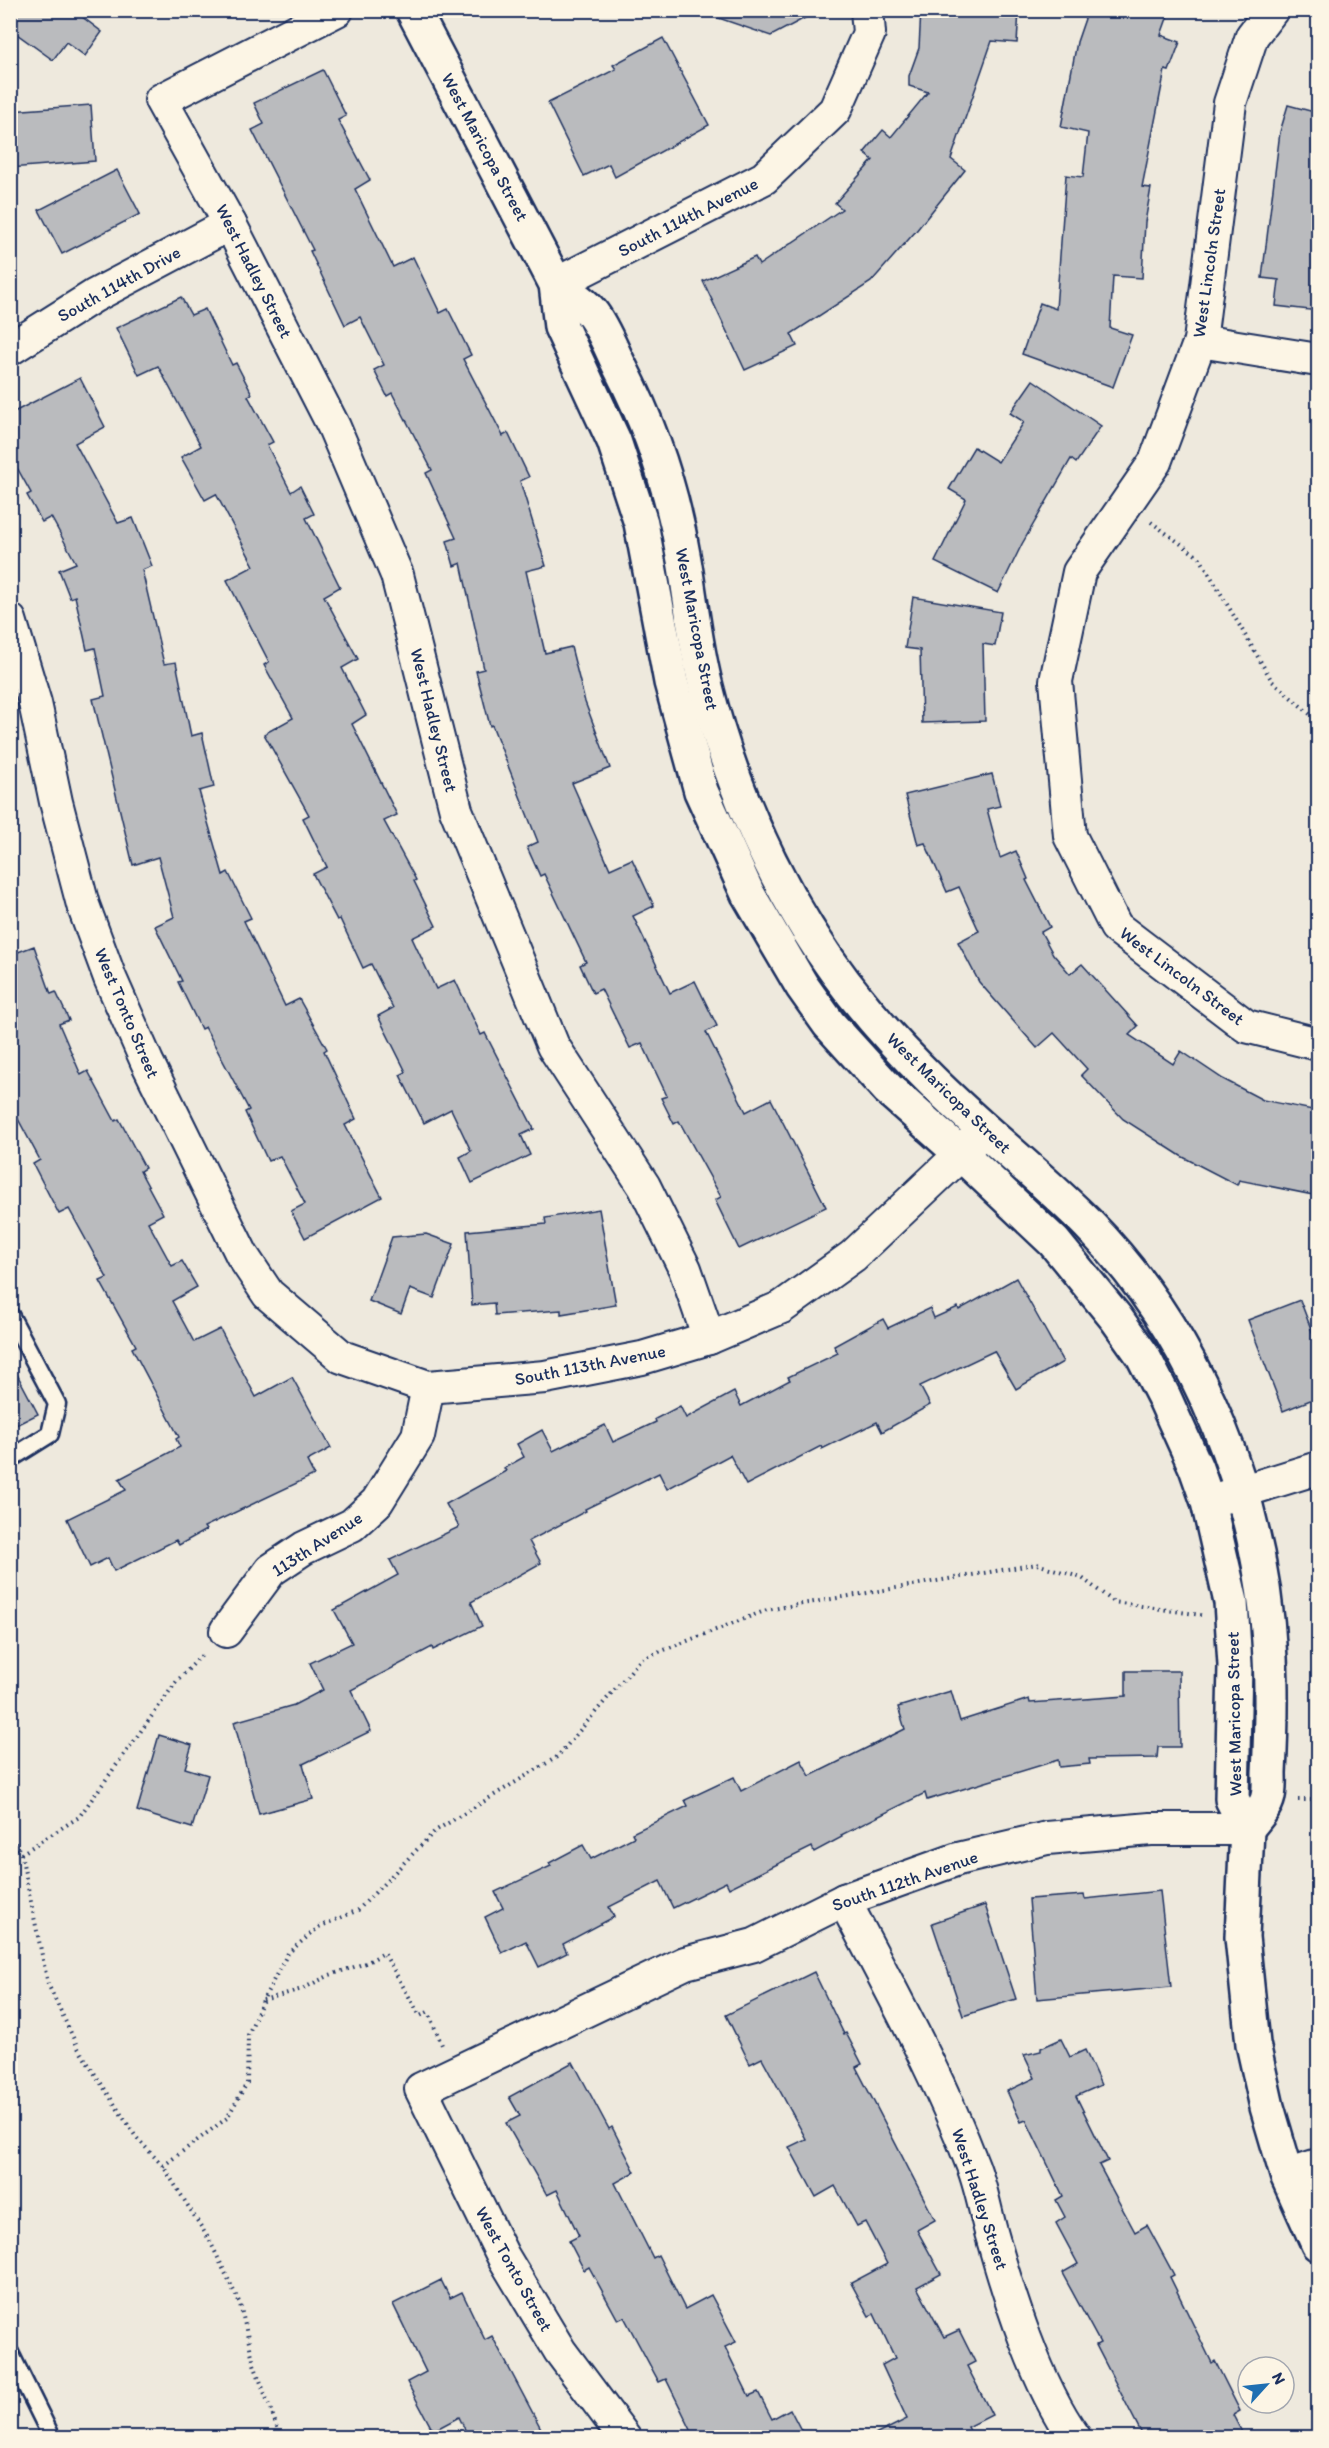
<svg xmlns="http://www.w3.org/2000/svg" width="1329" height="2448" font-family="Itim,sans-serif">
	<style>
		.building { fill: #babbbe; stroke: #1b2f5e; stroke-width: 1.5 }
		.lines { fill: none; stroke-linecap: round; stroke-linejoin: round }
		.service-casing { stroke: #1b2f5e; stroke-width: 21 }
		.minor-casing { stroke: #1b2f5e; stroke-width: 36 }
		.tertiary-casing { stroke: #1b2f5e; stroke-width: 38 }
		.path { stroke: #1b2f5e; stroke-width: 4; stroke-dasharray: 1.5 4.5; stroke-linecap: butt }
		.service { stroke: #fcf5e5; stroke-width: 16 }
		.minor { stroke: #fcf5e5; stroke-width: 32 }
		.tertiary { stroke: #fcf5e5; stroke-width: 33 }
		.labels { text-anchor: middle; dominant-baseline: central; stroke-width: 6; stroke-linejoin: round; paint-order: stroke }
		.street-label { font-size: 18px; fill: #1b2f5e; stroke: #fcf5e5 }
	</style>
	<rect width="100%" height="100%" fill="#eee9dd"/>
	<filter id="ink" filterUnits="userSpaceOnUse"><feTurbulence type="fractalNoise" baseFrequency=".0167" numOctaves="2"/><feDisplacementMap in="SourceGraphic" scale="12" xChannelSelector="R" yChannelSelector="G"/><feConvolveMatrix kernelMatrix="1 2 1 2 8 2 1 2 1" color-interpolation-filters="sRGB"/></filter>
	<g filter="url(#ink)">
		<g class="building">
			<polygon points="10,10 73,10 102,32 85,56 66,42 53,60 10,29"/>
			<polygon points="708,10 820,10 771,36 707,14"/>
			<polygon points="921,10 1019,10 1017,43 992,41 951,159 965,170 916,231 871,282 791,334 797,346 745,370 703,281 755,257 759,265 842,209 835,203 873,160 864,153 883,130 891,137 928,92 909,86 909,76 919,48"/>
			<polygon points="1088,10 1170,10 1161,35 1180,42 1169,71 1165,70 1142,187 1151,188 1145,222 1142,278 1113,276 1110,328 1132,335 1113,387 1022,354 1040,303 1056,309 1066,175 1083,177 1088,133 1061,127 1077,42"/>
			<polygon points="663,38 709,125 615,177 609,164 584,176 548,103 616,69 613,65"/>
			<polygon points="323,70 346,116 338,120 370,180 355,189 393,267 413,257 440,313 448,309 471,355 463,359 503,436 508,433 529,477 520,481 546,566 526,571 545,653 571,647 585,702 610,768 572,783 610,869 632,859 654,906 633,916 670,993 695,981 717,1026 706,1032 746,1112 771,1099 826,1207 739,1249 715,1200 721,1197 679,1121 674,1124 661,1098 667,1096 642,1043 630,1048 601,989 593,993 580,965 586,962 544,874 540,876 527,847 538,842 492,725 490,726 476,671 484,669 461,563 454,566 447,541 456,538 426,473 432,470 392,393 387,396 374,370 384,365 360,317 345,325 310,251 313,250 252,130 264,124 254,103"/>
			<polygon points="91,105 95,161 10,168 10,111"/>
			<polygon points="1288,105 1318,113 1318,311 1276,306 1279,280 1262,278 1280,132"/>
			<polygon points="117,170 140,214 62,254 39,210"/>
			<polygon points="181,297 191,315 205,309 232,365 236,363 252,394 248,396 273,442 267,445 291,492 300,486 314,514 306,518 340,587 324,596 358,659 342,668 366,715 352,724 397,815 384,821 416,880 414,881 436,926 412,938 436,989 455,980 481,1035 485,1033 534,1129 521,1135 530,1155 472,1183 460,1157 471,1151 451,1109 424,1123 400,1075 406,1072 378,1016 393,1008 371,964 363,968 340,919 337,920 313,874 327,867 303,818 309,815 264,734 293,718 264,665 269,662 227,580 254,566 216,494 205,500 181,457 201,446 158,366 139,375 116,328"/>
			<polygon points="80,378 105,427 75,443 118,523 133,518 152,566 142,570 164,664 176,662 191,736 202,733 214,787 199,791 223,875 228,872 251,918 244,921 285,1006 299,999 327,1049 324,1051 356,1119 345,1125 382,1197 305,1238 291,1211 305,1204 280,1156 268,1161 245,1112 249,1110 205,1027 201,1029 178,982 182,981 155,926 174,917 158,857 133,865 93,699 105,696 95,648 87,650 75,596 70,598 59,570 76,563 51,517 42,522 27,495 31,493 10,455 10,414"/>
			<polygon points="1033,380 1101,426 1076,463 1071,459 1022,544 998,593 935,562 966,499 949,489 974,447 998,462 1024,422 1010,413"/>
			<polygon points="913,597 1001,612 995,646 983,644 985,721 922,723 920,650 905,648"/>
			<polygon points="992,774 1000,806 987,809 1000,858 1016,851 1028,879 1026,880 1050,927 1041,932 1053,954 1070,974 1082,964 1138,1026 1129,1035 1173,1064 1181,1051 1223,1079 1263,1100 1318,1111 1318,1196 1239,1180 1237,1185 1181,1156 1123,1119 1081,1075 1087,1069 1054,1033 1037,1048 979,982 958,942 979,931 959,887 947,892 925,843 918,845 905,795"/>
			<polygon points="34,946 51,994 56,992 69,1020 59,1024 81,1075 88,1071 115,1121 119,1119 145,1168 140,1171 163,1214 148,1222 172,1266 182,1261 197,1287 172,1301 194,1342 220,1329 256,1397 292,1377 331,1448 307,1461 314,1475 204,1527 206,1530 179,1545 176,1540 114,1571 108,1558 90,1567 67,1519 126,1490 119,1479 180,1447 176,1439 179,1437 132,1348 136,1346 100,1281 107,1278 69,1209 59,1214 33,1164 40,1160 10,1104 10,955"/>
			<polygon points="599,1209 616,1305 561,1314 561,1310 495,1315 494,1303 472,1305 467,1231 546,1224 545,1218"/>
			<polygon points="426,1234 454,1244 434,1298 410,1289 401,1314 369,1301 392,1237"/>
			<polygon points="1016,1278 1063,1362 1016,1389 994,1351 920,1386 930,1405 882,1432 877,1422 822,1449 821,1446 746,1485 730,1455 667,1489 659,1473 585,1509 586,1511 529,1541 541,1563 471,1602 482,1626 433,1650 432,1647 351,1690 371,1731 303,1764 313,1799 259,1814 234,1722 294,1705 323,1690 310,1663 352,1643 334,1610 398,1575 390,1560 459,1527 446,1504 506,1471 504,1468 524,1457 517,1444 542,1430 553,1451 605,1425 613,1442 656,1422 655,1419 680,1406 686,1418 734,1392 741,1406 790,1380 788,1377 838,1353 834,1346 883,1319 888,1328 930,1308 934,1318 958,1307 959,1310"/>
			<polygon points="1300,1300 1318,1347 1318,1397 1283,1411 1248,1320"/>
			<polygon points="10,1361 38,1414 10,1428"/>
			<polygon points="1126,1671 1179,1671 1180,1747 1158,1747 1157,1758 1089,1759 1090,1764 1059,1767 1058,1760 927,1800 925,1793 841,1835 842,1837 814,1852 812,1847 729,1888 726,1882 673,1908 660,1881 609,1907 614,1917 563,1944 567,1953 539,1967 526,1941 502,1953 485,1917 503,1908 495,1892 551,1866 549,1863 583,1845 591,1859 634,1837 632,1833 688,1806 685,1800 734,1777 741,1791 801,1760 810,1776 905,1729 898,1707 951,1691 960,1721 1029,1699 1030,1703 1126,1696"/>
			<polygon points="159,1735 192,1745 185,1768 208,1775 192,1828 137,1811"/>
			<polygon points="1160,1891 1171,1987 1037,1999 1029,1899 1084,1895 1085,1899"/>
			<polygon points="985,1905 1016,1999 963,2016 932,1923"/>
			<polygon points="814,1972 844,2034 846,2033 862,2064 856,2067 935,2220 917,2230 941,2274 917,2287 944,2337 959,2330 975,2362 967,2366 992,2415 968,2427 974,2438 869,2438 907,2419 882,2365 895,2358 874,2314 869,2316 851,2283 887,2264 865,2222 857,2226 835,2186 816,2197 789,2147 806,2139 762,2058 750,2064 726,2015"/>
			<polygon points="1061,2039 1070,2057 1085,2050 1101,2085 1076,2096 1108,2161 1099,2165 1135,2232 1147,2225 1174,2275 1170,2277 1212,2363 1215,2361 1240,2411 1233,2415 1245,2438 1144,2438 1096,2345 1100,2343 1062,2273 1078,2264 1056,2223 1065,2217 1056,2200 1063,2196 1026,2120 1021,2122 1007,2091 1035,2078 1024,2055 1041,2051 1041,2048"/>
			<polygon points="573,2062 609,2129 612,2127 635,2172 615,2183 653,2258 658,2255 685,2309 711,2295 736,2342 725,2347 749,2396 758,2392 772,2419 790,2409 805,2438 695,2438 666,2379 659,2382 624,2317 618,2320 589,2267 584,2270 569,2241 579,2236 557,2190 547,2195 506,2123 520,2116 509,2097"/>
			<polygon points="441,2280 450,2298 462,2292 485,2340 492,2336 546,2438 469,2438 459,2417 433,2431 407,2382 426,2372 393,2304"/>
		</g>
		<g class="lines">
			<defs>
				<g id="service">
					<polyline points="10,1315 57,1404 50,1434 10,1459"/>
					<polyline points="10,2353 52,2438"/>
				</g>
				<g id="minor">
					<polyline points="337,10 161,100 230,224 334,427 397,575 456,810 553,1046 644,1186 685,1269 709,1338"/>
					<polyline points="1272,10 1252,36 1230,103 1200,341 1155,462 1079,572 1056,681 1070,836 1116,927 1246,1026 1318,1044"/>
					<polyline points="556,284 764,178 835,110 869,33 867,10"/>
					<polyline points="1200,341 1318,360"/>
					<polyline points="10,349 94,296 230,224"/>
					<polyline points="10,620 35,703 56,802 83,905 110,978 147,1062 242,1255 268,1294 342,1357 428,1387 545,1377 642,1358 709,1338 782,1307 853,1256 961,1154 979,1134"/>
					<polyline points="1208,1502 1318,1468"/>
					<polyline points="226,1631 271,1570 304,1548 352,1525 377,1502 418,1436 428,1387"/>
					<path d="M844,1900C889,1987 938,2074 973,2166C981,2187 985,2210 991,2232C1009,2296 1036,2384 1075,2438"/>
					<polyline points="1287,2175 1318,2165"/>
					<polyline points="625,2438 560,2351 503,2256 421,2089 685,1963 754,1945 844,1900 958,1859 1047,1838 1151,1829 1247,1829"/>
				</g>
				<g id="tertiary">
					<polyline points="413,10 556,284 561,327 614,441 641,523 671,682 701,791 748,894 802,986 829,1024 888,1089 961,1154 1054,1242 1116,1318 1143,1356 1164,1397 1196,1468 1208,1502 1231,1602 1235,1665 1232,1799 1247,1829 1242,1937 1253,2044 1267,2107 1287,2175 1318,2244"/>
					<path d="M556,284C567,293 582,301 591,312C602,325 612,351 620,367C651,427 673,493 684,560C691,601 695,643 705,683C726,769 761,853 807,928C840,982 886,1036 931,1080C981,1130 1038,1174 1088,1224C1200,1338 1262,1499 1270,1658C1272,1696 1271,1735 1269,1773C1269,1781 1270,1792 1267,1800C1264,1810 1253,1820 1247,1829"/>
				</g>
			</defs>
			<use href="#service" class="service-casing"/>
			<use href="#minor" class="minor-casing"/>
			<use href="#tertiary" class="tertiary-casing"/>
			<g class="path">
				<polyline points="1151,522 1200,558 1272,681 1318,721"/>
				<polyline points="1298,1800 1318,1800"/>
				<polyline points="10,1832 21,1854 48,1984 78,2048 136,2137 163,2166 210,2241 240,2304 254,2364 281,2438"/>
				<polyline points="21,1854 79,1817 177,1681 204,1653"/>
				<polyline points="263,2000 302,1989 330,1975 366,1963 384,1953 420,2016 428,2012 442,2045"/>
				<polyline points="163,2166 227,2118 247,2083 248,2035 263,2000 288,1953 319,1927 358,1910 435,1831 557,1757 641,1659 767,1610 1037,1564 1082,1578 1114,1602 1201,1615"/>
			</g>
			<use href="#service" class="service"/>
			<use href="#minor" class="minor"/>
			<use href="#tertiary" class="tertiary"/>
		</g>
	</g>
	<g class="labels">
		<g class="street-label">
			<text transform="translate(485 147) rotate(62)">West Maricopa Street</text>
			<text transform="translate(688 217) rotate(-27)">South 114th Avenue</text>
			<text transform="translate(1209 263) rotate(-82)">West Lincoln Street</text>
			<text transform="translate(254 271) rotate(63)">West Hadley Street</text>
			<text transform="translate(119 284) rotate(-29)">South 114th Drive</text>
			<text transform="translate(697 629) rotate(79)">West Maricopa Street</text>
			<text transform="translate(434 720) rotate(76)">West Hadley Street</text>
			<text transform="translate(1182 976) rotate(37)">West Lincoln Street</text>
			<text transform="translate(127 1013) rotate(67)">West Tonto Street</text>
			<text transform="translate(949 1093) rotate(44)">West Maricopa Street</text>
			<text transform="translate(590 1365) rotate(-11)">South 113th Avenue</text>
			<text transform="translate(317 1544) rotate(-33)">113th Avenue</text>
			<text transform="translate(1234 1714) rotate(-91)">West Maricopa Street</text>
			<text transform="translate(905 1881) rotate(-19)">South 112th Avenue</text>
			<text transform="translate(980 2199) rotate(72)">West Hadley Street</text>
			<text transform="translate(514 2269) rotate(61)">West Tonto Street</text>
		</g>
	</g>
	<rect width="1329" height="2448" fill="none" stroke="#fcf5e5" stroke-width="36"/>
	<rect x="18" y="18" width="1293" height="2412" fill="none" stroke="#1b2f5e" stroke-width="2" filter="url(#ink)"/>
	<g transform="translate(1266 2385) rotate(63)"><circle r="28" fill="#fcf5e5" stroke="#a2a6af" stroke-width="1.5"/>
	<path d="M0-4.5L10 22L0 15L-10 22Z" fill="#1f6fb2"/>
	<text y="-9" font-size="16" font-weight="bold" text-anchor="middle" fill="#1b2f5e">N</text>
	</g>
</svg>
